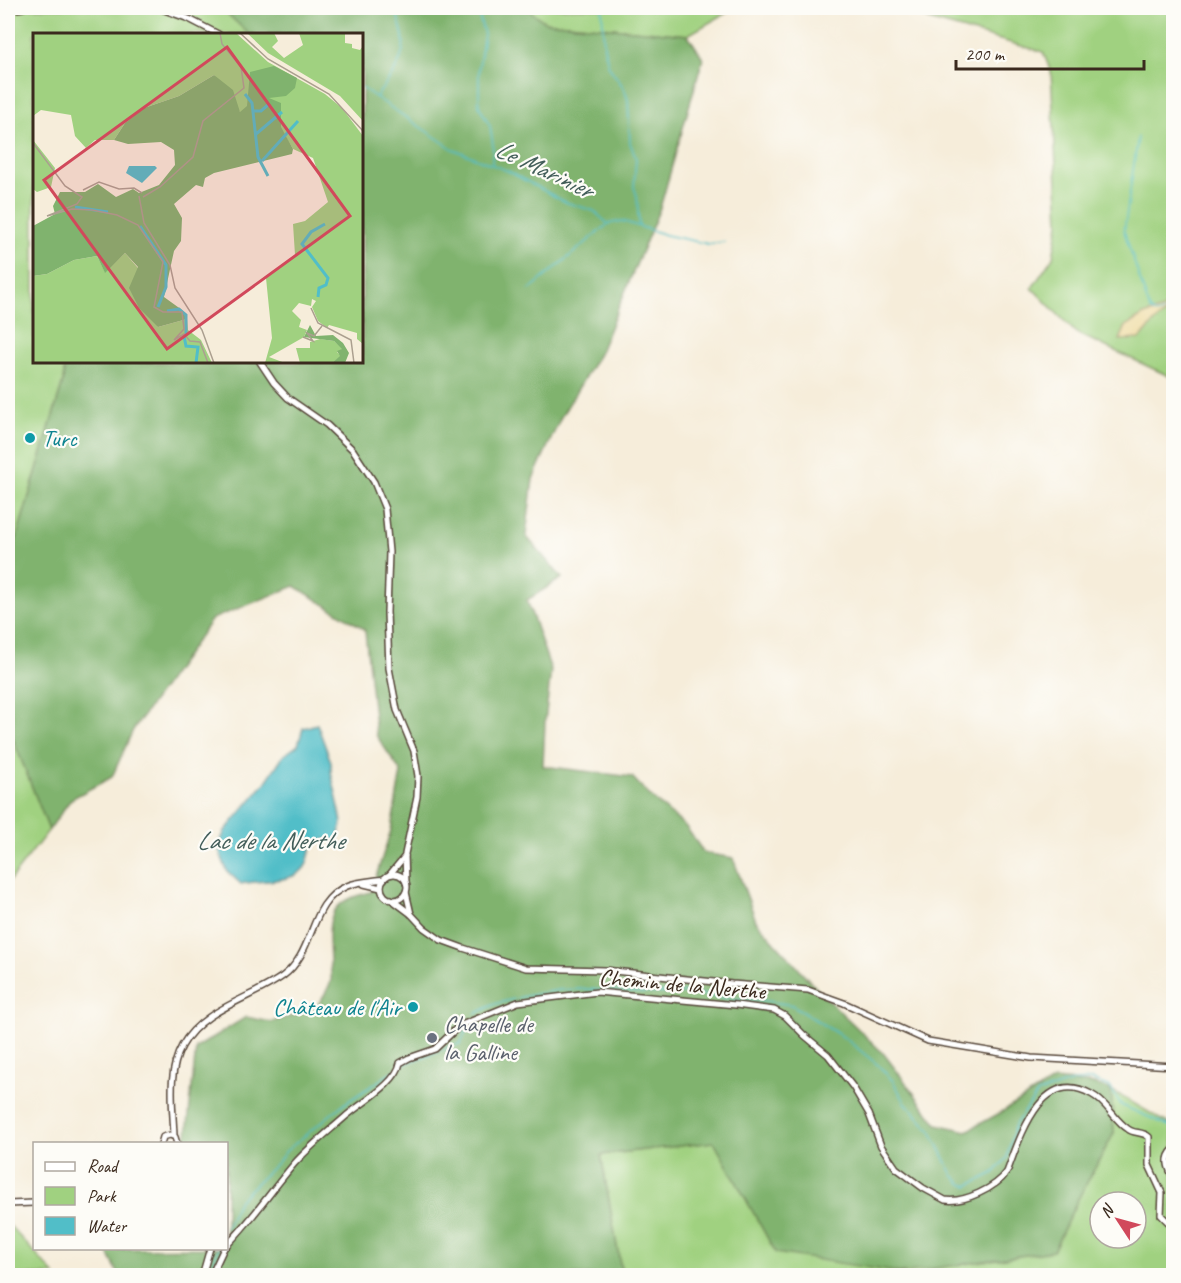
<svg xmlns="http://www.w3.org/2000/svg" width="1181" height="1283" font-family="Caveat,sans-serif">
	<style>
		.green { fill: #a0d180; stroke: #6e7e4f; stroke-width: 1.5; fill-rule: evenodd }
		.forest { fill: #80b36e; stroke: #5e6e46; stroke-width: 1.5 }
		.sand { fill: #eeda9e; stroke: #94825e; stroke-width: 1.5 }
		.water { fill: #51bec8; stroke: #467473; stroke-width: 1.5 }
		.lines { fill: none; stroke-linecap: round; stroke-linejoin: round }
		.stream { stroke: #51bec8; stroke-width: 1.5 }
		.minor-casing { stroke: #57473a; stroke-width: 8 }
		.minor { stroke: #fff; stroke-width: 5 }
		.culture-dot { fill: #0f9aa8; stroke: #fdfcf7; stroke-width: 2 }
		.worship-dot { fill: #6b7280; stroke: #fdfcf7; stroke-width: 2 }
		.labels { text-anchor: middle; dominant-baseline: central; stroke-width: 4.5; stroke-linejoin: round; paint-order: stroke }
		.culture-label { font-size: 24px; fill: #0d838f; stroke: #fdfcf7; text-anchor: start }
		.street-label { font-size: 24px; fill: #3b2a1e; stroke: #fdfcf7 }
		.worship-label { font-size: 24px; fill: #5b616d; stroke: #fdfcf7; text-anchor: start }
		.water-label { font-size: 26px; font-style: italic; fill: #435e5a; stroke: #fdfcf7 }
		.inset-river { fill: none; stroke: #51bec8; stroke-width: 3 }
		.inset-road { fill: none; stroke: #ab9f8f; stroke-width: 1.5 }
		.view { fill: #d1495b; fill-opacity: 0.15; stroke: #d1495b; stroke-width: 3 }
		.inset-edge { fill: none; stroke: #3b2a1e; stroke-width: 3 }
	</style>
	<rect width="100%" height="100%" fill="#fdfcf7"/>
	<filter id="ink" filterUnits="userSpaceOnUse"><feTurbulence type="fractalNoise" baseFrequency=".0167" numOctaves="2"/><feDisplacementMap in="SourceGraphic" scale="12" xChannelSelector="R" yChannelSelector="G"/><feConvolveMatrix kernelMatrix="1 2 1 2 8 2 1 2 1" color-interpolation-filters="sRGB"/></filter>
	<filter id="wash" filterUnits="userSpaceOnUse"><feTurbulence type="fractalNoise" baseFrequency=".008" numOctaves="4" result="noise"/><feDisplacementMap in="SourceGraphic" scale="24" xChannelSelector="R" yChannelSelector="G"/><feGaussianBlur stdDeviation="1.35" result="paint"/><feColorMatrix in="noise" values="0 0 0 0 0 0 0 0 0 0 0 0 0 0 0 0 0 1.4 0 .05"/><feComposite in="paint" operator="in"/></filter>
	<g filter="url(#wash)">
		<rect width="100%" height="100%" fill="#f6edda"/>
		<g class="green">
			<polygon points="8,8 366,8 361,34 34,34 34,362 65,362 63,382 8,567"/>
			<polygon points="526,8 735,8 688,35 545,22"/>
			<polygon points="903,8 1173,8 1173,378 1076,333 1032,288 1053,257 1059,223 1051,72 1043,52 929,20"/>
			<polygon points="8,726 49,830 8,883"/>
			<path d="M1111,1090L1169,1124L1173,1122V1275H622L601,1155L714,1142L776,1253L1053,1251L1078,1199L1114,1133ZM1100,1202H1136V1238H1100Z"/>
			<polygon points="8,1224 55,1275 8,1275"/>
		</g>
		<path class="forest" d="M221,8H526L545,22L688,35L703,58L660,208L599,354L561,417L533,479L526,536L562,578L527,600L551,670L545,722L543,766L632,777L652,798L686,827L704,853L733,858L756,921L818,990L884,1054L937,1124L967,1131L1000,1113L1054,1080L1094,1084L1111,1090L1114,1133L1078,1199L1053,1251L902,1273L776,1253L714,1142L601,1155L622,1275H119L106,1249L226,1248V1144L180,1143L187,1134L196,1048L246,1017L271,1022L315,1009C320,1001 329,990 331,980C332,975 330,967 330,961C328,919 325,902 371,892L391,830L401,772L376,735L365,631L363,628L295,586L212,619L133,730L112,777L71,799L49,830L8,726V567L63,382L65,362H362V34H249Z"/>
		<path class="sand" d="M1173,306V311C1159,314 1150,328 1140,339L1120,340L1126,326L1144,315Z"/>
		<path class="water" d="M317,724L331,762V772L340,812L342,823L337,841L326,839L313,844C310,850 309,857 307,863C299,885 258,879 241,884L227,871L218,847L225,831L265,783L283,756L298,745L303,728Z"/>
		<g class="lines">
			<g class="stream">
				<polyline points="477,8 484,34 479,67 479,106 490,126 493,145 492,164"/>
				<polyline points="602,8 604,47 609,67 624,88 628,100 630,143 636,158 634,187 637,196 639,226"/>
				<polyline points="362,88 453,149 508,171 565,202 594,211 608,224 622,221 666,235 708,244 724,242"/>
				<path d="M376,97C389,79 407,59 403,36C401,26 397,18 397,8"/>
				<polyline points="1138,137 1124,231 1150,310 1156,314 1174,309"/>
				<polyline points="529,290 607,225"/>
				<polyline points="475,1014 495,1004 526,996 559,990 585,989 640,993 692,993 737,1000 759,1000 792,1005 846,1039 878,1065 893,1081 905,1102 931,1131 953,1175 962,1184 968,1186 994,1173 1007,1158 1015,1125 1038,1093 1076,1081 1092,1080 1110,1087 1121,1105 1174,1128"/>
				<polyline points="404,1064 461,1043 468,1025"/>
				<polyline points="226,1228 239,1200 278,1162 286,1151 341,1106 394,1071"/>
				<polyline points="207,1276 219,1248"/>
			</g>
		</g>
	</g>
	<g filter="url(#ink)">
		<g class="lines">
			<defs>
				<g id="minor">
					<polyline points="159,8 189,19 218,34"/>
					<polyline points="8,10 23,8"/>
					<polyline points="260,362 274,383 288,398 327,425 353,450 374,482 385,509 389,552 387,612 389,668 397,710 414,751 418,776 417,797 405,854 406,883"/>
					<polyline points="390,874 405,856"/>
					<circle cx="394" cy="887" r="13"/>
					<polyline points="364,884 381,888"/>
					<polyline points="406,892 411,914"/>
					<polyline points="391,899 411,914 424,928 441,940 463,948 526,968 605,970 732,984 808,990 844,1003 928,1041 1031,1058 1174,1066"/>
					<path d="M174,1136C173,1106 167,1073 182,1046C202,1009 251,999 283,976C316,952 308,902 347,886C358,881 372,881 384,879"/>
					<polyline points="161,1144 163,1137 170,1135 175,1137 177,1144"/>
					<path d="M1174,1149C1163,1159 1169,1169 1174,1180"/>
					<polyline points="8,1204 34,1203"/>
					<path d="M226,1246C252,1220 271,1191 294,1164C309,1147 328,1132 345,1117C361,1103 397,1083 400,1063L409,1058L435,1049L459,1026L518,1002L597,992L736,1005L774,1010L785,1016L804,1035L828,1055L853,1087L869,1114L881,1146L896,1168L923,1188L945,1200C964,1203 996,1188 1007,1172C1020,1138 1041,1066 1091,1094C1107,1102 1114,1120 1128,1129C1134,1134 1142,1131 1149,1137V1165L1162,1193L1161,1215L1168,1222L1174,1221"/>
					<polyline points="202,1276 210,1248"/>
					<polyline points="211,1276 224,1248"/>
				</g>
			</defs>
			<use href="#minor" class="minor-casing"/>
			<use href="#minor" class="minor"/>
		</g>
	</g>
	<g class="culture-dot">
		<circle cx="30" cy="438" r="6"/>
		<circle cx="413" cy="1007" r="6"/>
	</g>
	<circle class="worship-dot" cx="432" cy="1038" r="6"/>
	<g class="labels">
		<g class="culture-label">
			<text x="42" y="438">Turc</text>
			<text x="401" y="1007" text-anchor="end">Château de l'Air</text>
		</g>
		<g class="street-label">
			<text transform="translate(682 984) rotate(5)">Chemin de la Nerthe</text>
		</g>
		<g class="worship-label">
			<text x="444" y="1024">Chapelle de<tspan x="444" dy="28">la Galline</tspan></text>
		</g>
		<g class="water-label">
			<text transform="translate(544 169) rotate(25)">Le Marinier</text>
			<text x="270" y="840">Lac de la Nerthe</text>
		</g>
	</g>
	<g transform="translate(33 33)">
		<rect width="330" height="330" fill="#f6edda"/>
		<path d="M0,0H203L235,29L292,61L309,75L330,103V311L324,306V300L296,292L294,295L285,288L279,274L283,268L279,266L278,273L266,270L259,278L268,287L266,294L274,297L271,304L236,324L252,330H232L239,305L233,245L262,222L260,191L272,188L295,169L280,125L260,116L247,94L207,79L181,42L146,63L111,75L92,90L81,107H62L53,115L42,103L38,82L8,77L0,83ZM214,0H241L245,8L239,14L251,25L270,12L266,0H312V10L319,11V15L327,17L330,13V88L307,63L235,20ZM0,107L22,135L18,154L4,159L0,156ZM92,220L105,235L125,294L154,286L155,297L168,307L179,330H0V243L14,241L41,227L64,223L72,239ZM287,306L301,308L310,316L304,319L308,323L299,330H267L263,315H277V309Z" fill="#a0d180"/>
		<path d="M241,33L264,45L262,55L253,63L236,65L248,70V94L260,116L259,121L181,140L172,145L170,154L163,152L141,171L149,185L148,208L141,218L131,264L149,277L154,286L125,294L106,275L96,255L105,234L92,220L72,240L64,223L41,227L14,241L0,243V193L22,181L20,173L27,159H52L65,151L83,164L100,156L106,160L126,152L142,132L141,117L128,109L95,111L81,107L92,90L111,75L146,63L181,42L200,57L207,79L214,73L217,39ZM277,292L283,303L300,302L310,310L316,320L312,330H299L307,323L304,318L309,316L301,308L271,304Z" fill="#80b36e"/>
		<path d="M96,133H122L124,135L109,150L93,140Z" fill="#51bec8"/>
		<path class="inset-river" d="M212,61L219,70L225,124L235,143M219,78H228L236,71M223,101L249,79M229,128L265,88M42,174L75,179M107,193L133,232V254L125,274M285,264L286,255L293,252L295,245L269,211L278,199L292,191M134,278L146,276L153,282V302M151,303L153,313L165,314L163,330"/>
		<path class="inset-road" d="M207,0L235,26L296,61L330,98M0,110L32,153L49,164L44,171L14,183L39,176L59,177L84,182L105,192L130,229L121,274L130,279H149L151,296L141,307L151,301L157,308L167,309L175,330M50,157L66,149L86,156L101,155L109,160M106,163L111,190L137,232L142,255L169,297L181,330M110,164L127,154L160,124L170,88L211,55L208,34L189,11L187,0M278,275L285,290L318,307L321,330M270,304L280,308L274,300L281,303L289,293"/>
		<path class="view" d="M194,14L317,183L134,316L11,147Z"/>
		<rect width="330" height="330" class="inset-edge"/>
	</g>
	<rect width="1181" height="1283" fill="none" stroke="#fdfcf7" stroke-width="30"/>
	<rect x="33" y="1142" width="195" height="108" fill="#fdfcf7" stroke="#afa8a0" stroke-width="1.5"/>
	<rect x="45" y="1162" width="30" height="9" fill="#ffffff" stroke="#afa8a0" stroke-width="1.5"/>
	<text x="87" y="1172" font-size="18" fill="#3b2a1e">Road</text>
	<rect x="45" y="1187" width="30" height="18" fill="#a0d180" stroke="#afa8a0" stroke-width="1.5"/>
	<text x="87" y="1202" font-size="18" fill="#3b2a1e">Park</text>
	<rect x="45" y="1217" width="30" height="18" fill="#51bec8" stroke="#afa8a0" stroke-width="1.5"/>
	<text x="87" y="1232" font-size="18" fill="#3b2a1e">Water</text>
	<g transform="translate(1118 1220) rotate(306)"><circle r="28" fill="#fdfcf7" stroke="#afa8a0" stroke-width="1.5"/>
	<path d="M0-4.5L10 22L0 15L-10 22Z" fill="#d1495b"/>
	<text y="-9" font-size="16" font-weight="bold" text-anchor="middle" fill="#3b2a1e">N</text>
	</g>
	<path d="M956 60v9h188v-9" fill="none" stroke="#3b2a1e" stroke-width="3"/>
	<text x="965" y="60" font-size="18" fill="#3b2a1e" stroke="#fdfcf7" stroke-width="4.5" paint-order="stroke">200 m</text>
</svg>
